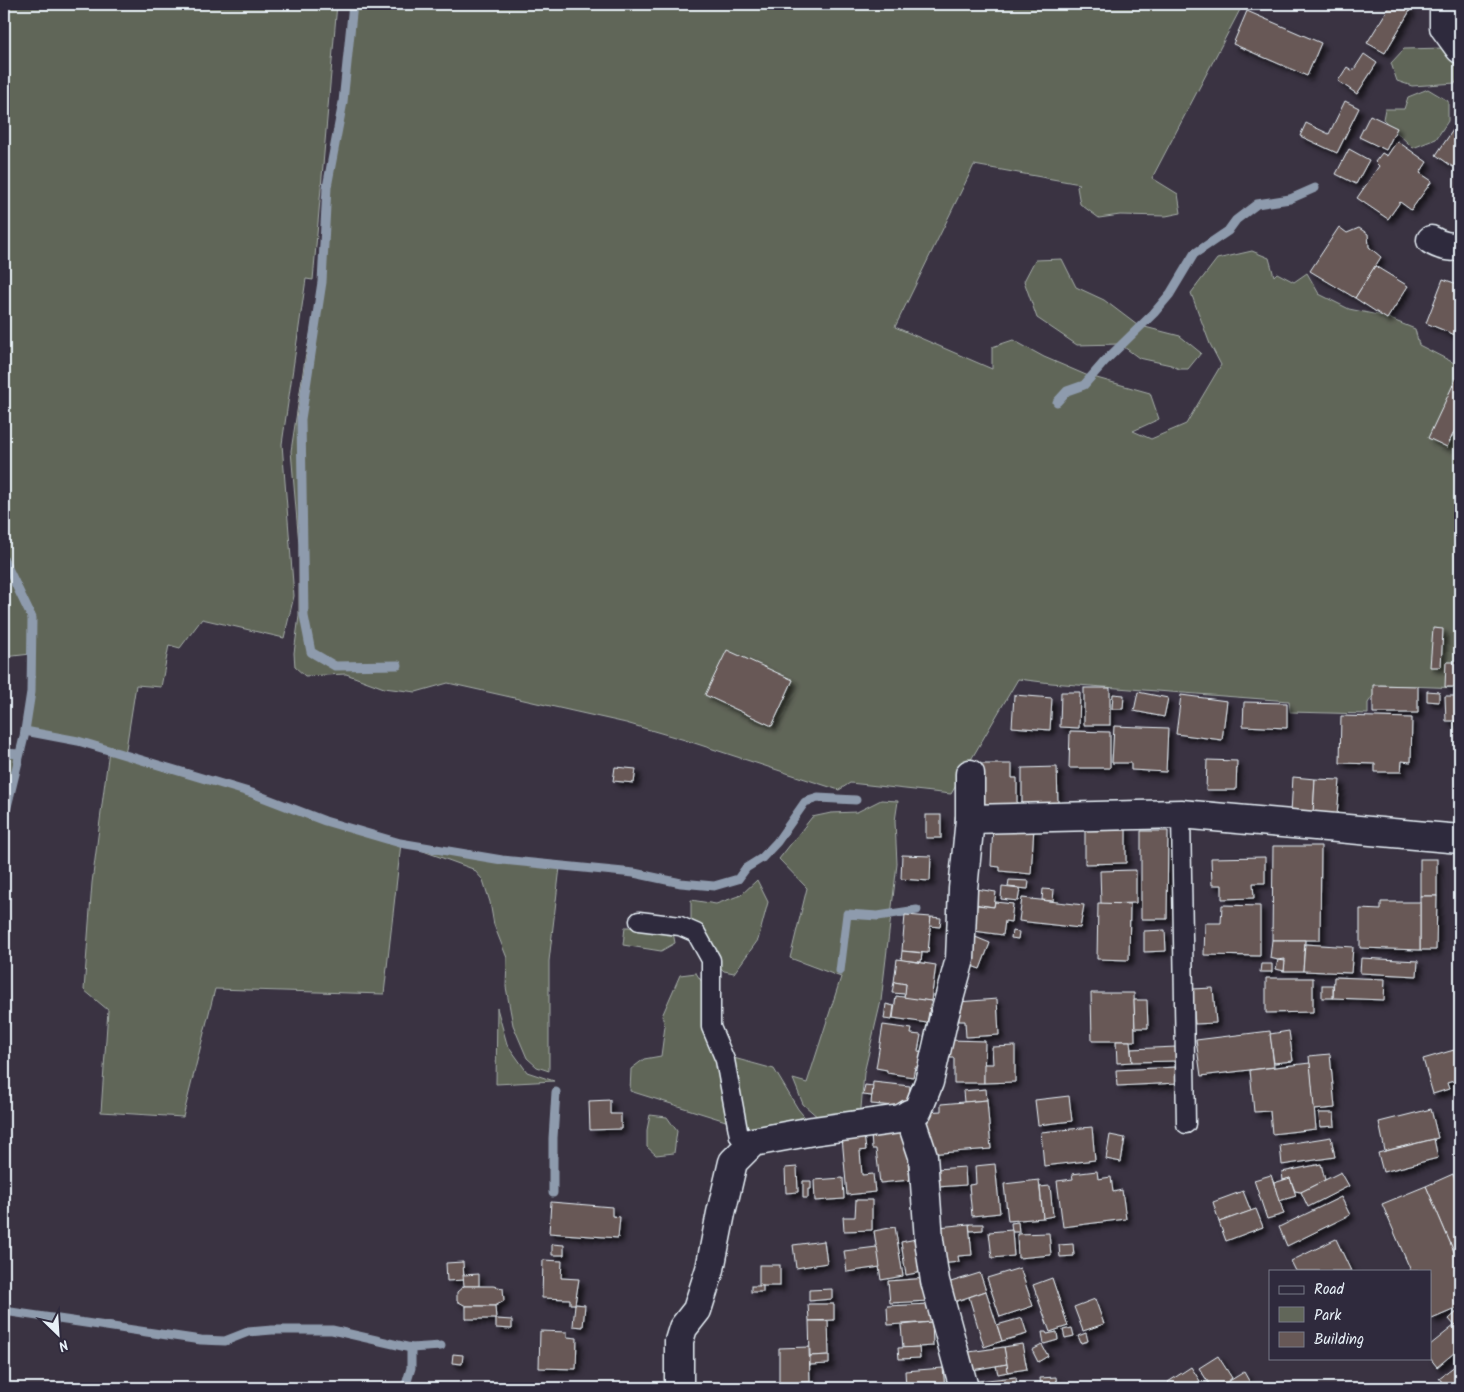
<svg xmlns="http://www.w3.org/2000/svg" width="1464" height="1392" font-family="Kalam,sans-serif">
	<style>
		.green { fill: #616659; stroke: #a4aca8 }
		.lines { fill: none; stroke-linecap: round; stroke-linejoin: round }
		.stream { stroke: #8e9bad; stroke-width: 9 }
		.building { fill: #675856; stroke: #e8f1f8; filter: url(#shadow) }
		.service-casing { stroke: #e8f1f8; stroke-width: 21 }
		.minor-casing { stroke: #e8f1f8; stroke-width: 31 }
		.service { stroke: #2f2a3d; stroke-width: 18 }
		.minor { stroke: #2f2a3d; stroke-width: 28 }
	</style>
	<defs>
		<filter id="shadow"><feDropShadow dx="4.5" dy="4.5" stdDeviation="2.5" flood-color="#0009"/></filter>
	</defs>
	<rect width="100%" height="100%" fill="#3a3342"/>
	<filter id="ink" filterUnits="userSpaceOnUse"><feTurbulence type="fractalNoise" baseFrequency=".02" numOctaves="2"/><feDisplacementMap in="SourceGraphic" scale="10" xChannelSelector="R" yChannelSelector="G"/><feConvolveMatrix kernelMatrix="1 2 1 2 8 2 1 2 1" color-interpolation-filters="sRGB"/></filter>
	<g filter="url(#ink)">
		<g class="green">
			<polygon points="4,4 337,4 313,280 306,279 282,444 294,596 284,638 202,619 180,648 169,645 161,687 136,685 125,755 252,793 325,821 400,843 502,860 560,867 549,961 549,1071 537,1067 527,1058 513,1025 506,987 507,958 494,925 490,902 483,880 473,869 401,843 384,994 215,989 183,1117 101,1112 108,1010 84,990 92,883 109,750 78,741 25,731 31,692 31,654 4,657"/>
			<polygon points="353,4 1243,4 1152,178 1178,194 1181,213 1166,216 1120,215 1099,218 1080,204 1077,187 1080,184 974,165 895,327 992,369 992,347 1013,340 1044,357 1086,375 1150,393 1159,419 1133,431 1151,439 1186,424 1221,365 1210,344 1191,293 1217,259 1252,251 1269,258 1274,276 1277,273 1294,282 1307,273 1319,294 1349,309 1383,316 1415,329 1419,345 1460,366 1460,688 1380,685 1368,703 1368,714 1290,712 1289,701 1051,683 1018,679 951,794 850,783 839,790 685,740 626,723 448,683 416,692 384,688 346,674 305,676 295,667 294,653 299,616 299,544 291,451 305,359 321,285 327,187 343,102"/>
			<polygon points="1444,48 1460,65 1460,73 1456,83 1412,86 1397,81 1391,63 1404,49"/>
			<polygon points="1428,89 1448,101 1448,121 1436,139 1413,148 1383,119 1385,109 1404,109 1408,97"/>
			<polygon points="1062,259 1076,287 1104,300 1137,325 1180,336 1201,353 1188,369 1179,369 1171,365 1139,358 1120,344 1077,345 1037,318 1024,281 1035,260"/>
			<polygon points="4,753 19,754 4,819"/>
			<polygon points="881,800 898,801 895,821 897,864 881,1001 864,1073 860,1120 820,1119 803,1104 793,1079 807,1083 841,977 790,958 807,888 779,859 812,817 831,813 857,812"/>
			<polygon points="757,880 768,902 758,940 734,973 724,971 716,964 691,923 691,900 716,904 741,895"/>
			<polygon points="625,927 638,927 673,932 675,943 661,951 623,945"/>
			<polygon points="696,973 707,990 716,1054 729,1122 630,1091 631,1069 644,1059 661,1056 665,1026 662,1016 680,975"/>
			<polygon points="497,1008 507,1044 527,1072 554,1081 496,1084"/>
			<polygon points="730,1057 774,1069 798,1109 808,1121 752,1130 743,1123"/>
			<polygon points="650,1115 667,1117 677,1131 674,1153 656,1155 647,1147 647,1130"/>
		</g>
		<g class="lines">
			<g class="stream">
				<polyline points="353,4 343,102 327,187 322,282 301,419 304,616 311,652 335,666 398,665"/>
				<polyline points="1057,402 1067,391 1084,385 1105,361 1154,313 1170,294 1194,254 1228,231 1236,220 1257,204 1290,199 1315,188"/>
				<polyline points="4,560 32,618 31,692 24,737 4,819"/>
				<polyline points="25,731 78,741 125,755 252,793 325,821 400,843 502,860 634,873 681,883 714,886 738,879 746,868 762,858 777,842 805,802 818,798 856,800"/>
				<polyline points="4,753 19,754"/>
				<polyline points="840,971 847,914 878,916 917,910"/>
				<polyline points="553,1193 553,1138 556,1092"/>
				<polyline points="4,1311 201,1340 225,1341 248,1332 272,1330 332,1330 411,1348 441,1346"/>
				<polyline points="405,1388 411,1368 411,1348"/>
			</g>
		</g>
		<g class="building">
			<polygon points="1391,4 1401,4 1411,9 1385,53 1367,43"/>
			<polygon points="1247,11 1321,43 1307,76 1233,44"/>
			<polygon points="1364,54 1377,63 1357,94 1338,81 1347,67 1353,71"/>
			<polygon points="1345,101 1359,108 1337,153 1300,136 1306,123 1329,134"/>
			<polygon points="1370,115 1397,128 1386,150 1359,137"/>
			<polygon points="1453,130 1460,135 1460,160 1459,159 1453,167 1436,155"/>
			<polygon points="1397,141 1427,162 1420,173 1432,181 1411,210 1400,202 1388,219 1357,198 1379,166 1375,162 1382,153 1387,156"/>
			<polygon points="1349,149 1369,160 1356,184 1336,174"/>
			<polygon points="1339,227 1347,233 1359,228 1368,234 1369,247 1381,257 1355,298 1310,271"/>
			<polygon points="1375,266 1408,286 1387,319 1355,298"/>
			<polygon points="1443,279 1460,285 1460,337 1426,323"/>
			<polygon points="1460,370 1460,419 1447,447 1428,438"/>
			<polygon points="1433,628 1443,629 1441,667 1430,667"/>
			<polygon points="727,650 793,680 772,726 705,695"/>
			<polygon points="1446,662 1460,662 1460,680 1456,680 1455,687 1445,687"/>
			<polygon points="1373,685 1418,686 1418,713 1373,713"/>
			<rect x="1084" y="688" width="26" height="37"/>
			<polygon points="1427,691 1439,692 1439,702 1427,701"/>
			<polygon points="1061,692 1080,692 1079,728 1060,727"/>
			<polygon points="1138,692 1168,698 1164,717 1134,711"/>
			<polygon points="1113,694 1124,695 1123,709 1112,709"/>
			<polygon points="1014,695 1052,698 1050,730 1012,727"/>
			<polygon points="1181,695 1227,701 1222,740 1176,734"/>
			<polygon points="1445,696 1460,696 1460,721 1446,721"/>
			<polygon points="1244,702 1287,703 1287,728 1243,726"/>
			<polygon points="1341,716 1412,718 1411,762 1402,761 1401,772 1375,772 1375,764 1340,763"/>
			<polygon points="1114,726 1168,728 1166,772 1131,770 1131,763 1112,763"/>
			<polygon points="1070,731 1110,732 1110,768 1069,768"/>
			<polygon points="1207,760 1237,761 1236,790 1206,790"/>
			<polygon points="980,764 1012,764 1012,778 1017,778 1017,808 980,808"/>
			<polygon points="615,767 636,769 634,783 613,781"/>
			<polygon points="1057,767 1058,805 1022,806 1022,768"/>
			<polygon points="1293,777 1315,779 1313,814 1291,813"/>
			<polygon points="1315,779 1340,780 1337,816 1313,814"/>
			<rect x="926" y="815" width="15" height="23"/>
			<polygon points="993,825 1034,827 1031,874 1000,871 1000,867 991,866"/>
			<polygon points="1126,826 1126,863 1085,864 1085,827"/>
			<polygon points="1141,831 1168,831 1167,919 1141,919"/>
			<polygon points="1273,846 1321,846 1320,940 1272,940"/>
			<polygon points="902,855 931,856 930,881 901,879"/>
			<polygon points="1265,857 1265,883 1253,883 1254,898 1222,899 1222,885 1212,885 1211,858"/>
			<rect x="1420" y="859" width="17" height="37"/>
			<polygon points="1136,870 1136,903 1101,904 1100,871"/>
			<polygon points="1009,880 1029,881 1028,889 1008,887"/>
			<polygon points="1002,887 1020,889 1018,901 1001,899"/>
			<polygon points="970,888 996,892 994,907 967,903"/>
			<polygon points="1043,889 1054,890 1053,901 1042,900"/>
			<polygon points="1420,896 1437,896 1436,950 1420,950"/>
			<polygon points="1022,898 1084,905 1080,928 1019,921"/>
			<polygon points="995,902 1013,904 1011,922 1005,921 1003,935 974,931 977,905 994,907"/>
			<polygon points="1381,902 1420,902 1420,950 1360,948 1360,909 1381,910"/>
			<polygon points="1098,903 1130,904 1129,960 1097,959"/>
			<polygon points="1222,905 1260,906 1260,956 1204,955 1205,923 1221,923"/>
			<polygon points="905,915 931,917 928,953 902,951"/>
			<polygon points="931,917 941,918 940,927 930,926"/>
			<polygon points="1165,930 1166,951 1144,952 1144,931"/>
			<polygon points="1012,931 1019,932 1018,939 1011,938"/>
			<polygon points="973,936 990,943 980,969 963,963"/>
			<polygon points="1272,940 1305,940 1303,971 1284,971 1285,959 1278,960 1270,958"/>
			<polygon points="1305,944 1353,947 1351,973 1303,971"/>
			<polygon points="902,951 922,953 921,962 901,960"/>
			<polygon points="1361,958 1418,961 1417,976 1360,973"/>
			<polygon points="897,959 936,965 931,1001 904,998 906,984 894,982"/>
			<polygon points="1278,960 1285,961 1284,971 1276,969"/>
			<polygon points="1261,964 1272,964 1272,972 1260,972"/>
			<polygon points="1334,977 1385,979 1384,1000 1333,998"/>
			<polygon points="1266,978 1313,978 1313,1012 1266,1013"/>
			<polygon points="894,982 906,984 905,994 892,993"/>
			<rect x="1322" y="985" width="11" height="13"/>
			<polygon points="1213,988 1216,1023 1195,1024 1192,989"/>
			<polygon points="1091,993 1134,993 1135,1041 1092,1041"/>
			<polygon points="896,996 931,1001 927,1023 893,1018"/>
			<polygon points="997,999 999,1035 966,1037 965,1021 959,1021 958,1002"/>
			<polygon points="1134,1000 1147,1000 1148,1028 1135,1028"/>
			<polygon points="886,1004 894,1006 892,1020 884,1019"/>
			<polygon points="883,1025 912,1029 911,1034 921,1035 918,1051 923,1052 921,1068 915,1067 913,1077 887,1073 887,1070 876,1068"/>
			<polygon points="1270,1031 1274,1067 1201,1076 1196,1040"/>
			<polygon points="1289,1031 1293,1061 1274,1063 1270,1034"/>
			<polygon points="950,1040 985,1041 984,1083 954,1083 954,1058 950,1058"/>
			<polygon points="1116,1041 1130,1041 1132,1062 1117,1063"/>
			<polygon points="1015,1046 1015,1082 984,1083 984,1064 993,1064 992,1047"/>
			<polygon points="1176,1047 1176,1061 1132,1062 1131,1049"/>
			<polygon points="1454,1050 1460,1070 1460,1079 1447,1083 1449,1089 1433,1094 1423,1059"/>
			<polygon points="1330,1054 1335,1108 1314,1110 1309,1056"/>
			<polygon points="1310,1063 1316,1129 1272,1134 1270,1111 1254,1112 1250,1070"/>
			<polygon points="1177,1067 1178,1083 1117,1086 1116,1070"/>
			<polygon points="873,1082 910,1086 908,1107 871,1104"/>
			<polygon points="865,1085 873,1086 872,1096 863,1095"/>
			<polygon points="986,1089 987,1100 964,1102 963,1091"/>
			<polygon points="1069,1096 1072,1121 1038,1125 1035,1100"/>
			<polygon points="610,1100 610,1114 621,1114 621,1129 590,1130 589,1101"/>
			<polygon points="987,1100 991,1149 928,1154 925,1112 941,1111 941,1104"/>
			<polygon points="1431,1109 1438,1138 1385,1151 1379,1122"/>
			<polygon points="1319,1113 1334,1113 1335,1126 1320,1127"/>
			<polygon points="1092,1127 1095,1160 1044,1166 1041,1132"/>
			<polygon points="903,1130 904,1144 912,1143 914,1162 908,1163 910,1180 880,1183 876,1149 872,1149 871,1133"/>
			<polygon points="864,1135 866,1150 860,1151 862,1175 873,1174 875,1192 847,1195 842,1137"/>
			<polygon points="1110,1135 1125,1138 1121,1162 1106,1159"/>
			<polygon points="1331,1137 1335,1157 1282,1165 1280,1145"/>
			<polygon points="1434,1139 1438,1158 1383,1172 1378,1153"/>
			<polygon points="995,1164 1000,1213 972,1216 969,1185 976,1184 975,1166"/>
			<polygon points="1321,1164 1325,1180 1301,1192 1295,1191 1290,1178 1283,1180 1282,1172"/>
			<polygon points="797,1167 798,1192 786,1193 785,1168"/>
			<polygon points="965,1167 966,1185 937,1187 936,1169"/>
			<polygon points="1097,1171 1098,1179 1111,1177 1113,1192 1122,1190 1126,1219 1063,1227 1057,1181 1073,1179 1072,1174"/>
			<polygon points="1341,1172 1349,1186 1308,1207 1301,1192"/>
			<polygon points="1453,1174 1460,1192 1460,1266 1426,1186"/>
			<polygon points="1271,1175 1284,1214 1267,1219 1254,1180"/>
			<polygon points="843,1178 844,1199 815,1201 814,1180"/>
			<polygon points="1290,1178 1296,1196 1279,1201 1274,1183"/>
			<polygon points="1039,1180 1043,1218 1008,1221 1004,1184"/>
			<polygon points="803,1181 811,1181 811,1189 808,1189 808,1198 803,1198"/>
			<polygon points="1050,1186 1053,1216 1043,1218 1040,1187"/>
			<polygon points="1426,1186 1460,1266 1460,1307 1432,1319 1430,1314 1430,1271 1411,1271 1382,1204"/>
			<polygon points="1243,1191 1251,1211 1219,1222 1213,1202"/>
			<polygon points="1341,1197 1350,1215 1287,1246 1279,1227"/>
			<polygon points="856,1200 872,1200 872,1230 844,1231 843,1217 855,1217"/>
			<polygon points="551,1202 612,1207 612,1216 620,1217 618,1238 549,1233"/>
			<polygon points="1256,1209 1263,1227 1226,1241 1219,1222"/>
			<polygon points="1018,1222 1019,1232 1012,1232 1011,1223"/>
			<polygon points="969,1224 983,1224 983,1230 970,1231"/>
			<polygon points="969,1224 972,1255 958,1256 959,1262 940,1264 938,1227"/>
			<polygon points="895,1227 903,1276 881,1280 874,1231"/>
			<polygon points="1012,1230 1014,1256 992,1258 989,1232"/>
			<polygon points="1049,1233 1051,1255 1018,1258 1017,1234"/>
			<polygon points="921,1238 927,1271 906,1275 901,1242"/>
			<polygon points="1336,1239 1351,1271 1296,1271 1291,1261"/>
			<polygon points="824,1241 827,1263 796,1268 793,1245"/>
			<polygon points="552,1244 564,1245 564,1255 552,1255"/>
			<polygon points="1073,1244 1074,1256 1060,1257 1059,1245"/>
			<polygon points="877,1247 880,1267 847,1272 844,1251"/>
			<polygon points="543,1260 562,1261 561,1278 579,1279 575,1304 570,1304 570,1299 542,1298"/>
			<polygon points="463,1262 464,1280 447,1281 446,1263"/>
			<rect x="759" y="1265" width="21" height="21"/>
			<polygon points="1020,1268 1033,1306 1000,1317 987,1278"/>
			<polygon points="980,1273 986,1291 948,1304 941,1285"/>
			<polygon points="479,1274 479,1286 464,1286 463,1275"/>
			<polygon points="928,1278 929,1301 890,1303 888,1281"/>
			<polygon points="1052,1278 1068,1326 1050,1332 1033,1285"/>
			<polygon points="464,1286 493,1286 503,1288 504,1301 495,1306 466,1306 457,1301 457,1292"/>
			<rect x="751" y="1286" width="12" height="6"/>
			<polygon points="832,1289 832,1299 809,1301 809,1290"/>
			<polygon points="986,1291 1002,1341 984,1347 969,1297"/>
			<polygon points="1095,1299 1104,1324 1083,1331 1074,1307"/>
			<polygon points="575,1304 585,1305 583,1327 573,1326"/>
			<polygon points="808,1304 834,1304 834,1320 809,1321"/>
			<polygon points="930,1304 932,1322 888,1325 887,1306"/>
			<polygon points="466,1306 495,1306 496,1319 466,1319"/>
			<polygon points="1460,1309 1460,1321 1455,1326 1449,1319"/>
			<polygon points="1022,1318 1027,1334 1002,1341 997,1325"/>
			<polygon points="496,1319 512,1320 512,1329 496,1328"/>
			<polygon points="809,1321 828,1321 829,1355 810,1356"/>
			<polygon points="1460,1321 1460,1348 1437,1367 1430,1358 1430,1345"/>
			<polygon points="932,1322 933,1346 903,1348 901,1325"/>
			<polygon points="1072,1328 1074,1336 1065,1338 1063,1330"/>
			<polygon points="540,1331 567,1332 567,1337 577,1338 576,1369 539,1368"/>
			<polygon points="1042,1332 1046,1332 1047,1334 1057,1332 1058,1340 1044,1344"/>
			<polygon points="1086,1333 1088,1341 1081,1343 1078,1336"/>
			<polygon points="1022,1344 1027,1369 1008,1372 1004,1347"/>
			<polygon points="1042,1345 1048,1356 1038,1362 1032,1350"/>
			<polygon points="809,1347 810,1382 779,1383 779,1348"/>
			<polygon points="919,1347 920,1358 899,1359 898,1348"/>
			<polygon points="1004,1347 1007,1364 972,1370 969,1352"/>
			<polygon points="453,1354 463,1355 462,1364 452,1363"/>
			<polygon points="829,1355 829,1364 810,1365 810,1356"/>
			<polygon points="1218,1356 1232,1378 1223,1385 1225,1388 1212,1388 1199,1368"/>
			<polygon points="1460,1362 1460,1388 1442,1388 1445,1386 1439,1378"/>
			<polygon points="1007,1364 1008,1372 998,1374 996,1366"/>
			<polygon points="1191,1367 1200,1381 1188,1388 1172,1388 1168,1382"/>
			<polygon points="943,1368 945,1388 906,1388 905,1371"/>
			<polygon points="1244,1372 1253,1388 1225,1388 1223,1385"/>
			<polygon points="1016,1377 1017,1388 978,1388 977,1381"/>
			<polygon points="1056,1377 1057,1388 1041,1388 1040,1378"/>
		</g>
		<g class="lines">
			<defs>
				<g id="service">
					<polyline points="1181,814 1186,1124"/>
					<polyline points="639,921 680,926 696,933 711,960 711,1027 725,1060 739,1136"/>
				</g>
				<g id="minor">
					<polyline points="1444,4 1444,27 1460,49"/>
					<path d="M1431,240C1439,245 1451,249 1460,245"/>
					<polyline points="970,819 1181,814 1460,839"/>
					<polyline points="909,1114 923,1156 929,1240 935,1281 964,1388"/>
					<polyline points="679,1388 679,1341 683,1328 697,1310 710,1269 721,1213 733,1162 753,1142 813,1131 900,1119 918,1110 929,1082 944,1017 960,959 963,889 970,819 970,774"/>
				</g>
			</defs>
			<use href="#service" class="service-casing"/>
			<use href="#minor" class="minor-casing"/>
			<use href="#service" class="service"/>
			<use href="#minor" class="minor"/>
		</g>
	</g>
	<rect width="1464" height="1392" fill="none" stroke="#2f2a3d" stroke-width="20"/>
	<rect x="10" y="10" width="1444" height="1372" fill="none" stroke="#e8f1f8" stroke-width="2" filter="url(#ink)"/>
	<rect x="1269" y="1270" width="162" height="90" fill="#2f2a3d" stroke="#797a88"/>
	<rect x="1279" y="1286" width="25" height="8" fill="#2f2a3d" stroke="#797a88"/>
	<text x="1314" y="1294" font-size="15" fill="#e8f1f8">Road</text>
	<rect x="1279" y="1307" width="25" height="15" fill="#616659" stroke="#797a88"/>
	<text x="1314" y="1320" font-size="15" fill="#e8f1f8">Park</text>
	<rect x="1279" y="1332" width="25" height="15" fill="#675856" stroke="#797a88"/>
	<text x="1314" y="1344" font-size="15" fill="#e8f1f8">Building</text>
	<g transform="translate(58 1334) rotate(155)" stroke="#2f2a3d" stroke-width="4" paint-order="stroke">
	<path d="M0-4L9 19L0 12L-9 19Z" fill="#e8f1f8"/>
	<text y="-8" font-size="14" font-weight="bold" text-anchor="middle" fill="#e8f1f8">N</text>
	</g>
</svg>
